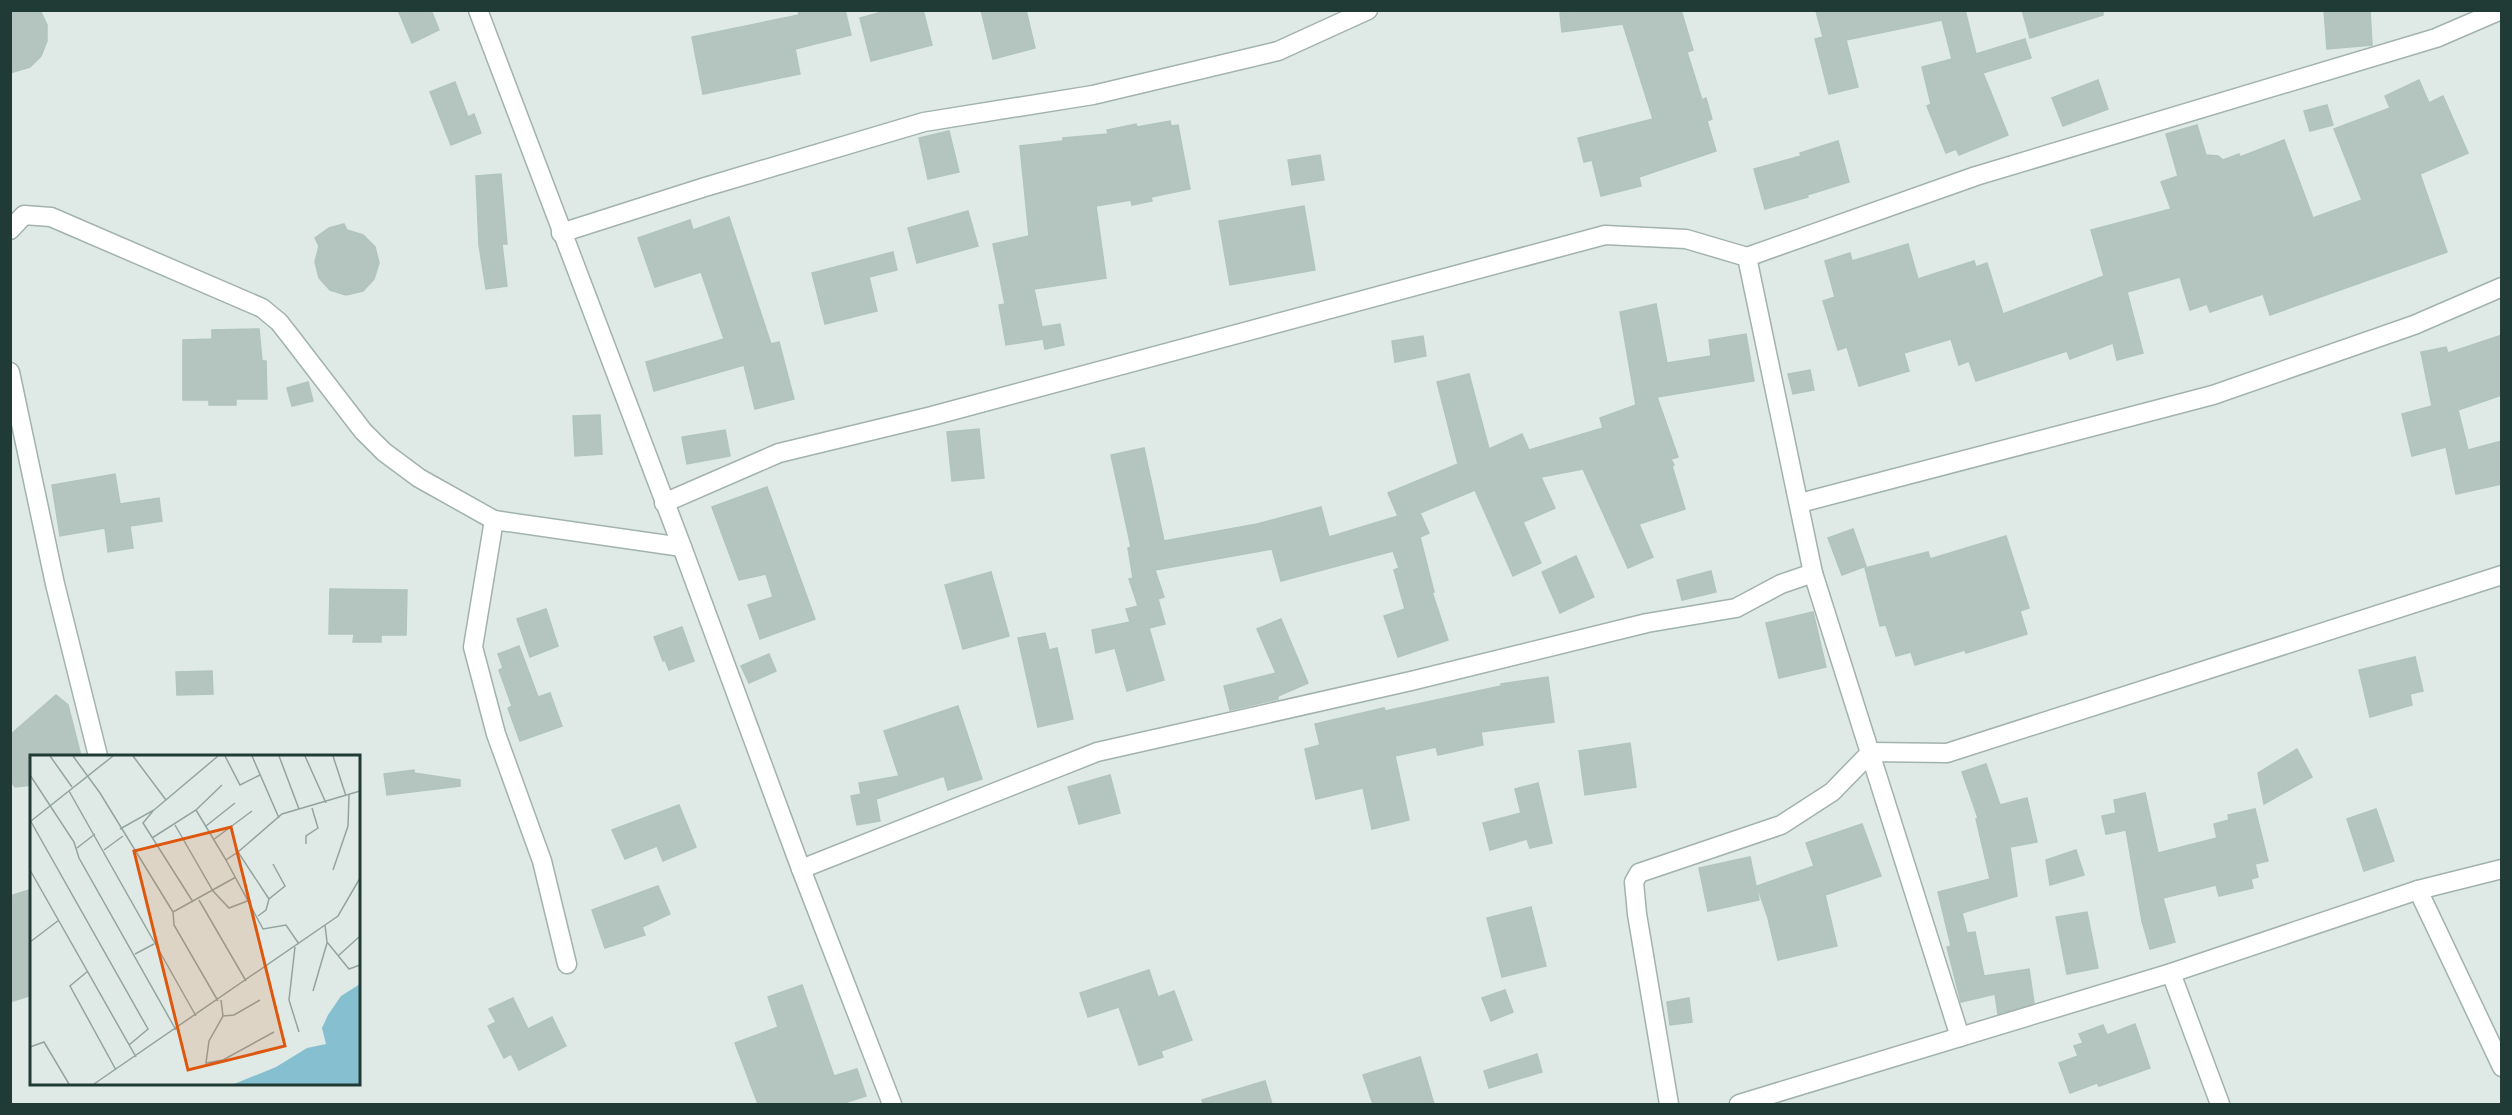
<svg xmlns="http://www.w3.org/2000/svg" width="2512" height="1115" font-family="'Archivo Narrow',sans-serif">
	<style>
		.building { fill: #b4c5bf; stroke: #b1c4bd; stroke-width: 1.5 }
		.lines { fill: none; stroke-linecap: round; stroke-linejoin: round }
		.minor-casing { stroke: #a2b2ad; stroke-width: 21 }
		.minor { stroke: #fff; stroke-width: 18 }
		.inset-road { fill: none; stroke: #93a49f; stroke-width: 1.5 }
		.view { fill: #de570e; fill-opacity: 0.15; stroke: #de570e; stroke-width: 3 }
		.inset-edge { fill: none; stroke: #203a35; stroke-width: 3 }
	</style>
	<rect width="100%" height="100%" fill="#dfeae6"/>
	<g class="building">
		<polygon points="10,10 40,10 47,25 47,41 41,56 30,67 10,73"/>
		<polygon points="398,10 431,10 439,30 412,43"/>
		<polygon points="798,10 845,10 851,35 795,49 800,74 703,94 692,37 799,15"/>
		<polygon points="889,10 923,10 932,45 871,61 860,18"/>
		<polygon points="981,10 1026,10 1035,48 993,59"/>
		<polygon points="1576,10 1681,10 1693,50 1687,52 1702,100 1706,98 1712,119 1707,121 1716,151 1639,177 1641,186 1601,196 1592,160 1584,162 1578,138 1653,119 1623,24 1562,32 1560,13"/>
		<polygon points="1965,10 1976,54 2025,39 2031,58 1983,73 2008,135 1959,155 1956,149 1946,153 1927,106 1931,104 1922,67 1952,59 1942,20 1846,40 1858,87 1829,94 1815,39 1823,37 1816,11"/>
		<polygon points="2022,10 2103,10 2103,15 2030,38"/>
		<polygon points="2324,10 2370,10 2372,45 2327,49"/>
		<polygon points="2098,80 2108,109 2063,126 2052,98"/>
		<polygon points="2419,80 2429,103 2443,96 2468,153 2420,174 2447,252 2270,315 2263,294 2210,312 2207,304 2190,310 2180,277 2127,292 2143,353 2117,360 2113,343 2070,359 2067,351 1976,381 1969,361 1959,365 1951,339 1904,353 1909,371 1859,386 1847,347 1838,350 1823,301 1835,297 1825,261 1850,253 1852,261 1908,244 1918,279 1974,261 1976,267 1987,263 2003,314 2104,276 2091,230 2171,209 2161,182 2178,176 2166,134 2197,125 2206,155 2218,156 2223,160 2239,154 2240,157 2284,140 2313,218 2362,200 2334,129 2390,108 2385,96"/>
		<polygon points="455,82 468,117 474,114 481,133 451,145 430,92"/>
		<polygon points="2327,105 2333,125 2310,131 2304,111"/>
		<polygon points="1170,121 1171,126 1178,125 1190,189 1151,197 1152,201 1132,205 1131,200 1096,206 1106,278 1034,289 1042,327 1060,324 1064,345 1045,349 1043,339 1006,345 999,305 1005,304 993,244 1029,236 1020,146 1063,141 1063,138 1108,134 1107,130 1136,124 1137,127"/>
		<polygon points="949,131 959,172 928,179 919,138"/>
		<polygon points="1838,141 1849,182 1807,195 1808,197 1765,209 1754,169 1801,156 1800,153"/>
		<polygon points="1320,155 1324,180 1292,185 1288,160"/>
		<polygon points="501,174 507,244 502,244 507,286 486,289 479,245 476,176"/>
		<polygon points="1304,206 1315,270 1230,285 1219,221"/>
		<polygon points="968,211 978,246 917,263 908,228"/>
		<polygon points="729,217 771,344 779,342 794,399 755,409 744,365 654,391 646,362 724,339 701,272 655,287 638,238 690,220 693,230"/>
		<polygon points="344,224 347,230 363,235 375,247 379,263 374,279 363,291 346,295 330,290 319,278 315,262 319,246 315,238 329,228"/>
		<polygon points="893,252 897,270 869,277 877,311 825,324 812,273"/>
		<polygon points="1656,304 1667,363 1711,356 1709,340 1746,334 1754,381 1657,397 1678,457 1671,459 1674,465 1672,466 1685,509 1639,524 1653,557 1628,568 1583,469 1541,477 1555,508 1523,522 1541,563 1513,576 1475,490 1420,513 1429,533 1420,537 1434,592 1432,592 1448,640 1398,657 1384,616 1405,609 1394,570 1399,568 1393,551 1281,581 1272,549 1155,570 1164,597 1158,599 1165,624 1149,628 1164,680 1127,691 1115,648 1096,653 1092,630 1130,622 1126,609 1138,606 1129,579 1133,578 1128,548 1131,547 1111,455 1144,448 1164,541 1257,524 1321,507 1329,537 1398,516 1388,493 1458,464 1437,382 1469,374 1489,449 1522,434 1529,450 1603,428 1600,418 1636,405 1620,312"/>
		<polygon points="259,329 262,361 266,361 267,399 236,399 236,405 209,405 209,400 183,400 183,340 212,339 212,330"/>
		<polygon points="2502,335 2502,395 2458,410 2468,450 2502,441 2502,484 2456,494 2446,447 2412,456 2402,414 2432,406 2421,352 2446,347 2448,353"/>
		<polygon points="1423,336 1426,356 1395,362 1392,341"/>
		<polygon points="1810,370 1814,390 1793,394 1788,374"/>
		<polygon points="308,382 313,401 292,406 287,388"/>
		<polygon points="600,415 602,454 575,456 573,416"/>
		<polygon points="979,429 984,478 952,481 947,432"/>
		<polygon points="725,430 730,456 687,464 682,437"/>
		<polygon points="115,474 120,504 159,498 162,521 130,526 133,548 108,552 105,528 60,536 52,485"/>
		<polygon points="767,487 815,619 760,639 748,605 773,597 766,574 739,580 712,507"/>
		<polygon points="1853,529 1866,566 1842,575 1828,538"/>
		<polygon points="2006,536 2029,608 2020,611 2027,634 1966,653 1965,650 1915,665 1911,652 1896,656 1886,625 1880,626 1865,568 1928,552 1930,559"/>
		<polygon points="1576,556 1594,597 1560,613 1542,572"/>
		<polygon points="1711,571 1716,592 1682,600 1677,580"/>
		<polygon points="991,572 1009,636 963,649 945,585"/>
		<polygon points="330,589 407,590 406,635 381,635 381,642 353,642 354,634 329,634"/>
		<polygon points="546,609 558,646 530,657 517,619"/>
		<polygon points="1813,612 1826,667 1779,678 1766,623"/>
		<polygon points="1281,619 1308,683 1278,696 1278,699 1230,710 1224,686 1276,673 1257,629"/>
		<polygon points="682,627 694,661 669,670 665,660 663,661 654,637"/>
		<polygon points="1045,633 1049,650 1057,648 1073,719 1038,727 1018,638"/>
		<polygon points="519,646 538,697 550,693 562,726 520,741 508,708 512,706 499,670 503,668 498,654"/>
		<polygon points="769,654 776,671 749,683 741,666"/>
		<polygon points="2415,657 2423,691 2410,694 2412,705 2370,717 2359,670"/>
		<polygon points="212,671 213,694 177,695 176,672"/>
		<polygon points="1548,677 1554,722 1481,732 1483,745 1438,755 1436,747 1395,756 1409,820 1372,829 1363,788 1316,799 1305,749 1320,745 1315,724 1384,708 1385,711 1501,686 1501,684"/>
		<polygon points="56,695 68,705 81,756 32,756 32,785 15,787 10,780 10,735"/>
		<polygon points="958,706 982,779 948,790 944,776 876,799 880,821 857,825 851,796 861,794 859,783 899,776 884,731"/>
		<polygon points="1630,743 1636,787 1585,795 1579,751"/>
		<polygon points="2297,749 2312,777 2264,804 2258,773"/>
		<polygon points="1986,764 2000,805 2027,798 2037,842 2010,847 2017,896 1962,913 1967,933 1975,932 1984,976 2029,969 2034,1003 1998,1014 1995,994 1961,1002 1947,947 1951,946 1938,892 1990,879 1976,819 1978,818 1962,772"/>
		<polygon points="414,770 414,773 460,780 460,786 387,795 384,774"/>
		<polygon points="1110,775 1120,813 1079,824 1068,787"/>
		<polygon points="1538,783 1552,843 1530,848 1527,839 1490,850 1483,823 1521,813 1515,789"/>
		<polygon points="2145,793 2158,853 2217,838 2214,824 2229,820 2228,815 2255,809 2268,861 2255,864 2258,877 2251,879 2253,888 2219,896 2216,885 2163,898 2175,942 2150,949 2142,921 2126,830 2106,834 2102,816 2116,813 2114,800"/>
		<polygon points="679,805 696,847 663,861 657,846 625,859 612,830"/>
		<polygon points="2376,809 2394,861 2364,871 2347,819"/>
		<polygon points="1862,824 1881,876 1825,895 1837,946 1778,960 1768,918 1757,886 1814,866 1806,843"/>
		<polygon points="2076,850 2084,875 2050,885 2046,860"/>
		<polygon points="1750,857 1759,900 1708,911 1699,868"/>
		<polygon points="658,886 670,914 642,927 645,935 605,948 592,910"/>
		<polygon points="32,889 32,995 10,1002 10,896"/>
		<polygon points="1531,907 1546,966 1502,977 1487,918"/>
		<polygon points="2087,912 2098,968 2067,974 2056,917"/>
		<polygon points="1149,970 1158,997 1174,991 1192,1040 1161,1051 1163,1057 1139,1065 1119,1007 1088,1017 1080,993"/>
		<polygon points="802,985 834,1076 857,1069 866,1096 841,1104 758,1104 735,1043 778,1027 768,997"/>
		<polygon points="1505,990 1513,1012 1491,1021 1482,998"/>
		<polygon points="513,998 528,1029 552,1017 566,1046 519,1070 511,1054 504,1058 488,1026 496,1022 489,1009"/>
		<polygon points="1689,998 1692,1022 1670,1025 1667,1002"/>
		<polygon points="2135,1024 2150,1068 2099,1086 2097,1083 2070,1093 2059,1063 2078,1056 2074,1046 2083,1043 2079,1034 2103,1025 2107,1035"/>
		<polygon points="1537,1054 1542,1072 1489,1088 1484,1071"/>
		<polygon points="1420,1057 1434,1104 1373,1104 1363,1075"/>
		<polygon points="1265,1081 1272,1104 1203,1104 1202,1100"/>
	</g>
	<g class="lines">
		<defs>
			<g id="minor">
				<polyline points="478,10 682,547 801,869 892,1104"/>
				<polyline points="10,230 24,215 51,217 262,308 279,322 290,336 363,431 384,452 419,478 494,520 682,547"/>
				<polyline points="561,233 705,187 924,122 1093,95 1278,51 1368,10"/>
				<polyline points="1747,257 1976,176 2436,38 2501,10"/>
				<polyline points="10,372 55,584 98,756"/>
				<polyline points="664,503 779,453 932,416 1605,235 1686,239 1747,257 1813,573 1960,1037"/>
				<polyline points="1800,503 2213,395 2414,325 2502,287"/>
				<polyline points="494,520 473,647 496,734 542,861 567,964"/>
				<polyline points="801,869 1097,752 1411,681 1647,623 1736,608 1781,584 1813,573"/>
				<polyline points="2418,890 2502,1067"/>
				<polyline points="2171,973 2418,890 2502,869"/>
				<polyline points="1669,1104 1637,914 1634,882 1639,873 1781,825 1832,792 1871,752 1947,753 2502,575"/>
				<polyline points="1739,1104 2171,973 2220,1104"/>
			</g>
		</defs>
		<use href="#minor" class="minor-casing"/>
		<use href="#minor" class="minor"/>
	</g>
	<g transform="translate(30 755)">
		<rect width="330" height="330" fill="#dfeae6"/>
		<path d="M330,229V329H204L246,312L277,293L296,289L292,273L298,260L311,241Z" fill="#86c0d0"/>
		<path class="inset-road" d="M20,1L42,32M43,1L70,38L143,157M103,1L136,45M195,1L210,30L230,20M222,1L249,63M249,1L269,54M275,1L296,48M303,1L316,41M0,20L44,87L49,103L146,275M39,36L166,261M166,55L196,105M123,56L113,68L163,147M0,65L118,274L99,290M1,66L83,1M145,70L183,136L199,153L220,145M176,71L205,48M90,74L124,55L188,1M122,83L166,55L192,30M183,85L222,56M276,89V81L288,73L282,53M47,93L65,79M74,95L93,81M208,97L252,59L330,36M0,115L106,302M303,115L318,71L319,40M239,144L208,97L196,105L233,174L256,170L269,189M169,145L216,226M228,161L236,155L239,144L255,131L243,109M295,170L297,187L319,214L330,210M0,187L29,165M265,192L259,245L269,277M105,199L124,189M308,201L329,182M58,216L40,231L86,315M283,236L297,188M191,245L193,261L179,286L176,308L193,305L244,277M188,246L144,170L143,157L206,122M193,261L204,260L230,245M0,292L14,287L39,329M64,329L308,161L330,123"/>
		<path class="view" d="M201,72L255,291L158,315L104,96Z"/>
		<rect width="330" height="330" class="inset-edge"/>
	</g>
	<rect width="2512" height="1115" fill="none" stroke="#203a35" stroke-width="24"/>
</svg>
